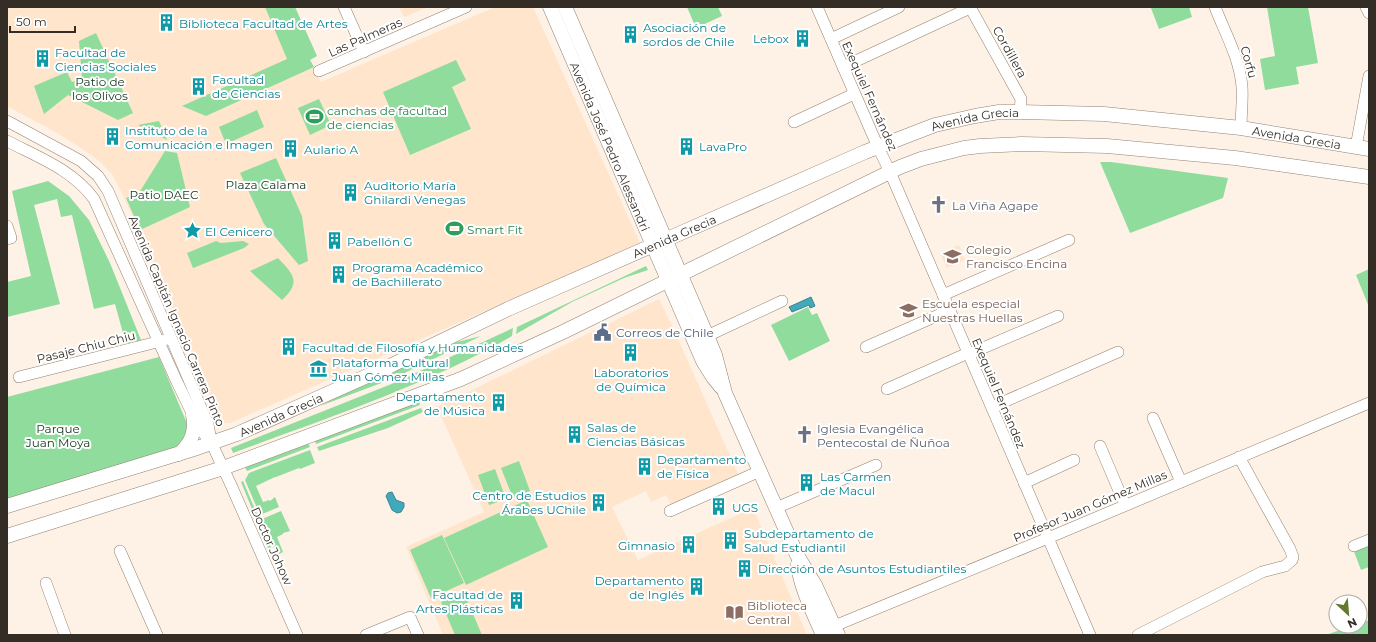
<svg xmlns="http://www.w3.org/2000/svg" width="1376" height="642" font-family="Montserrat,sans-serif">
	<style>
		.built { fill: #fee5cc }
		.green { fill: #8fdc9d }
		.water { fill: #40a9bb; stroke: #3c848e }
		.lines { fill: none; stroke-linecap: round; stroke-linejoin: round }
		.minor-casing { stroke: #938170; stroke-width: 12 }
		.major-casing { stroke: #938170; stroke-width: 15 }
		.minor { stroke: #fff; stroke-width: 11 }
		.major { stroke: #fff; stroke-width: 14 }
		.labels { text-anchor: middle; dominant-baseline: central; stroke-width: 4; stroke-linejoin: round; paint-order: stroke }
		.culture-label { font-size: 12px; fill: #0d838f; stroke: #fff; text-anchor: start }
		.street-label { font-size: 12px; fill: #342d26; stroke: #fff }
		.park-label { font-size: 12px; fill: #14361c; stroke: #fff }
		.leisure-label { font-size: 12px; fill: #27864d; stroke: #fff; text-anchor: start }
		.worship-label { font-size: 12px; fill: #5b616d; stroke: #fff; text-anchor: start }
		.education-label { font-size: 12px; fill: #785e54; stroke: #fff; text-anchor: start }
		.service-label { font-size: 12px; fill: #4e5e75; stroke: #fff; text-anchor: start }
	</style>
	<rect width="100%" height="100%" fill="#fef2e6"/>
	<g class="built">
		<polygon points="7,7 295,7 317,56 310,60 321,82 495,7 533,7 640,243 230,423 225,423 220,419 122,193 112,174 98,160 81,148 57,133 7,106"/>
		<polygon points="399,7 428,7 404,17"/>
		<polygon points="959,245 965,260 947,268 940,253"/>
		<polygon points="659,299 670,321 739,476 672,507 666,495 651,502 646,491 612,507 638,560 753,508 807,635 443,635 406,547 484,512 437,407"/>
	</g>
	<g class="green">
		<polygon points="265,7 295,7 317,56 310,60 314,67 206,116 182,106 287,59"/>
		<polygon points="687,7 718,7 722,16 696,28"/>
		<polygon points="1153,7 1189,7 1192,17 1159,29 1151,8"/>
		<polygon points="1267,7 1308,7 1318,63 1296,67 1299,84 1265,90 1260,59 1275,56"/>
		<polygon points="96,33 133,113 118,120 68,95 44,114 34,86 67,72 72,82 82,78 79,41"/>
		<polygon points="456,60 466,80 452,87 471,129 410,155 383,92"/>
		<polygon points="319,99 331,125 310,135 298,108"/>
		<polygon points="257,110 264,127 226,144 219,127"/>
		<polygon points="159,121 167,140 138,125"/>
		<polygon points="165,151 177,153 190,207 140,230 126,198 139,193"/>
		<polygon points="276,158 302,216 308,261 299,265 264,224 240,173"/>
		<polygon points="1100,162 1111,162 1228,178 1223,198 1130,233"/>
		<polygon points="48,181 69,196 89,220 110,263 141,340 126,344 115,304 94,309 72,215 61,217 57,199 34,205 60,304 7,317 7,282 31,276 12,191"/>
		<polygon points="216,241 221,243 243,241 249,244 244,248 193,268 187,253"/>
		<path d="M278,258C293,274 302,282 282,300L250,271Z"/>
		<polygon points="646,266 648,270 624,278 572,302 516,334 517,327"/>
		<polygon points="1369,269 1369,307 1356,275"/>
		<polygon points="808,307 812,315 817,313 830,341 789,361 771,325"/>
		<path d="M513,328L512,336C425,386 326,418 233,453L231,448L394,383Z"/>
		<polygon points="481,336 392,379 320,406 396,367 457,342"/>
		<polygon points="159,357 189,428 183,447 7,502 7,397"/>
		<polygon points="419,402 420,405 316,444 315,441"/>
		<polygon points="421,408 423,412 388,428 319,451 317,447"/>
		<polygon points="308,443 310,447 247,471 245,467"/>
		<polygon points="310,450 315,463 300,469 299,468 276,477 275,477 256,486 263,502 269,500 270,501 275,497 279,507 260,515 245,480 249,473"/>
		<polygon points="519,461 530,491 513,498 501,468"/>
		<polygon points="495,469 506,499 489,505 478,475"/>
		<polygon points="243,481 273,552 270,553 241,482"/>
		<polygon points="527,500 548,547 466,585 444,538"/>
		<polygon points="281,511 290,531 283,533 283,534 277,537 283,552 277,555 262,519"/>
		<polygon points="442,535 464,583 431,598 410,550"/>
		<polygon points="1369,544 1369,567 1361,570 1353,549"/>
		<polygon points="464,593 482,635 455,635 441,602"/>
		<polygon points="1369,620 1369,635 1326,635 1351,626 1360,626 1360,623"/>
	</g>
	<g class="water">
		<polygon points="811,297 815,306 810,308 809,305 792,312 789,307"/>
		<polygon points="392,492 396,500 404,503 404,507 401,512 397,513 392,510 386,496 388,493"/>
	</g>
	<g class="lines">
		<defs>
			<g id="minor">
				<polyline points="344,7 364,52"/>
				<polyline points="817,7 878,147 890,172 1090,635"/>
				<polyline points="970,7 1021,99 1020,112"/>
				<path d="M1215,7C1225,33 1240,59 1242,87C1243,100 1241,114 1241,128"/>
				<polyline points="1366,7 1369,13"/>
				<polyline points="831,39 899,7"/>
				<polyline points="843,67 970,8"/>
				<polyline points="319,71 466,7"/>
				<polyline points="7,121 81,161 98,176 108,191 208,424 211,441"/>
				<polyline points="794,122 854,94"/>
				<path d="M7,141C38,157 73,170 94,199L177,382L193,415L201,430L212,444L231,485L297,635"/>
				<polyline points="1356,147 1369,76"/>
				<polyline points="7,226 11,238 7,239"/>
				<polyline points="943,295 1069,240"/>
				<polyline points="707,336 782,301"/>
				<polyline points="866,347 950,310"/>
				<polyline points="969,354 1058,316"/>
				<polyline points="19,377 165,340"/>
				<polyline points="887,389 968,353"/>
				<polyline points="992,407 1118,352"/>
				<polyline points="1153,418 1181,482"/>
				<polyline points="1100,446 1125,505"/>
				<polyline points="1024,483 1074,460"/>
				<polyline points="776,508 876,465"/>
				<polyline points="670,511 760,471"/>
				<polyline points="1354,546 1369,540"/>
				<polyline points="120,551 157,635"/>
				<polyline points="46,583 65,635"/>
				<polyline points="827,629 1048,538 1369,403"/>
				<polyline points="366,635 410,617 418,635"/>
				<polyline points="1138,635 1262,572 1285,566 1292,560 1293,557 1290,549 1239,457"/>
			</g>
			<g id="major">
				<path id="s1" d="M550,7L703,361L713,377L721,387"/>
				<polyline points="565,7 707,336 715,355 725,393 797,555 815,585 838,635"/>
				<path d="M179,454C192,443 196,431 193,415"/>
				<path id="s2" d="M7,506L197,448L237,434L392,365L508,309L665,240L865,152L935,125L975,116L999,112H1020L1104,114L1241,128L1369,149"/>
				<polyline points="7,536 223,468 461,379 563,332 900,167 921,159 964,148 980,146 1022,144 1107,146 1235,158 1369,177"/>
				<path d="M798,564C800,587 814,614 823,635"/>
			</g>
		</defs>
		<use href="#minor" class="minor-casing"/>
		<use href="#major" class="major-casing"/>
		<use href="#minor" class="minor"/>
		<use href="#major" class="major"/>
	</g>
	<defs>
		<symbol id="building-bare" viewBox="-9 -9 18 18"><path d="M-4-6H4V6H1V3H-1V6H-4ZM-2.5-4.3h1.7v1.8h-1.7ZM.8-4.3h1.7v1.8H.8ZM-2.5-1h1.7V.8h-1.7ZM.8-1h1.7V.8H.8Z" fill="#0f9aa8" stroke="#fff" stroke-width="2.5" paint-order="stroke"/></symbol>
		<symbol id="stadium-bare" viewBox="-9 -9 18 18"><path d="M0-5a6.5 5 0 1 0 0 10a6.5 5 0 1 0 0-10ZM-3.5-1.8h7v3.6h-7Z" fill="#2e9e5b" stroke="#fff" stroke-width="2.5" paint-order="stroke"/></symbol>
		<symbol id="church-bare" viewBox="-9 -9 18 18"><path d="M-1.2-6h2.4v3.5h3.3v2.4h-3.3V6h-2.4V-.1h-3.3v-2.4h3.3Z" fill="#6b7280" stroke="#fff" stroke-width="2.5" paint-order="stroke"/></symbol>
		<symbol id="sight-bare" viewBox="-9 -9 18 18"><path d="M0-6L1.8-2.2L6-1.7L2.9 1.2L3.7 5.4L0 3.3L-3.7 5.4L-2.9 1.2L-6-1.7L-1.8-2.2Z" fill="#0f9aa8" stroke="#fff" stroke-width="2.5" paint-order="stroke"/></symbol>
		<symbol id="school-bare" viewBox="-9 -9 18 18"><path d="M0-5L7-2L0 1L-7-2ZM-4 1L0 2.5L4 1V4Q0 6-4 4Z" fill="#8d6e63" stroke="#fff" stroke-width="2.5" paint-order="stroke"/></symbol>
		<symbol id="civic-bare" viewBox="-9 -9 18 18"><path d="M-.6-6.5H3V-4.5H.6V-3L4-1V1h2V6H-6V1h2V-1L-.6-3ZM-1.2 2.5V6h2.4V2.5Z" fill="#5c6f8a" stroke="#fff" stroke-width="2.5" paint-order="stroke"/></symbol>
		<symbol id="museum-bare" viewBox="-9 -9 18 18"><path d="M0-6L6-3V-2H-6V-3ZM-5-1h2V3h-2ZM-1-1h2V3h-2ZM3-1h2V3H3ZM-6 4H6V6H-6Z" fill="#0f9aa8" stroke="#fff" stroke-width="2.5" paint-order="stroke"/></symbol>
		<symbol id="library-bare" viewBox="-9 -9 18 18"><path d="M-6-4Q-3-5.5-.7-3.5V5Q-3 3-6 4ZM6-4Q3-5.5 .7-3.5V5Q3 3 6 4Z" fill="#8d6e63" stroke="#fff" stroke-width="2.5" paint-order="stroke"/></symbol>
	</defs>
	<g fill-rule="evenodd">
		<use href="#building-bare" x="154" y="10" width="25" height="25"/>
		<use href="#building-bare" x="618" y="22" width="25" height="25"/>
		<use href="#building-bare" x="790" y="26" width="25" height="25"/>
		<use href="#building-bare" x="30" y="46" width="25" height="25"/>
		<use href="#building-bare" x="186" y="74" width="25" height="25"/>
		<use href="#stadium-bare" x="302" y="104" width="25" height="25"/>
		<use href="#building-bare" x="100" y="124" width="25" height="25"/>
		<use href="#building-bare" x="674" y="134" width="25" height="25"/>
		<use href="#building-bare" x="278" y="136" width="25" height="25"/>
		<use href="#building-bare" x="338" y="180" width="25" height="25"/>
		<use href="#church-bare" x="926" y="192" width="25" height="25"/>
		<use href="#stadium-bare" x="442" y="216" width="25" height="25"/>
		<use href="#sight-bare" x="180" y="218" width="25" height="25"/>
		<use href="#building-bare" x="322" y="228" width="25" height="25"/>
		<use href="#school-bare" x="940" y="244" width="25" height="25"/>
		<use href="#building-bare" x="326" y="262" width="25" height="25"/>
		<use href="#school-bare" x="896" y="298" width="25" height="25"/>
		<use href="#civic-bare" x="590" y="320" width="25" height="25"/>
		<use href="#building-bare" x="276" y="334" width="25" height="25"/>
		<use href="#building-bare" x="618" y="340" width="25" height="25"/>
		<use href="#museum-bare" x="306" y="356" width="25" height="25"/>
		<use href="#building-bare" x="486" y="390" width="25" height="25"/>
		<use href="#building-bare" x="562" y="422" width="25" height="25"/>
		<use href="#church-bare" x="792" y="422" width="25" height="25"/>
		<use href="#building-bare" x="632" y="454" width="25" height="25"/>
		<use href="#building-bare" x="794" y="470" width="25" height="25"/>
		<use href="#building-bare" x="586" y="490" width="25" height="25"/>
		<use href="#building-bare" x="706" y="494" width="25" height="25"/>
		<use href="#building-bare" x="718" y="528" width="25" height="25"/>
		<use href="#building-bare" x="676" y="532" width="25" height="25"/>
		<use href="#building-bare" x="732" y="556" width="25" height="25"/>
		<use href="#building-bare" x="684" y="574" width="25" height="25"/>
		<use href="#building-bare" x="504" y="588" width="25" height="25"/>
		<use href="#library-bare" x="722" y="600" width="25" height="25"/>
	</g>
	<g class="labels">
		<g class="culture-label">
			<text x="179" y="23">Biblioteca Facultad de Artes</text>
			<text x="643" y="27">Asociación de<tspan x="643" dy="14">sordos de Chile</tspan></text>
			<text x="789" y="38" text-anchor="end">Lebox</text>
			<text x="55" y="52">Facultad de<tspan x="55" dy="14">Ciencias Sociales</tspan></text>
			<text x="212" y="79">Facultad<tspan x="212" dy="14">de Ciencias</tspan></text>
			<text x="125" y="130">Instituto de la<tspan x="125" dy="14">Comunicación e Imagen</tspan></text>
			<text x="699" y="146">LavaPro</text>
			<text x="304" y="149">Aulario A</text>
			<text x="364" y="185">Auditorio María<tspan x="364" dy="14">Ghilardi Venegas</tspan></text>
			<text x="205" y="231">El Cenicero</text>
			<text x="347" y="241">Pabellón G</text>
			<text x="352" y="267">Programa Académico<tspan x="352" dy="14">de Bachillerato</tspan></text>
			<text x="302" y="347">Facultad de Filosofía y Humanidades</text>
			<text x="332" y="362">Plataforma Cultural<tspan x="332" dy="14">Juan Gómez Millas</tspan></text>
			<text x="631" y="372" text-anchor="middle">Laboratorios<tspan x="631" dy="14">de Química</tspan></text>
			<text x="485" y="396" text-anchor="end">Departamento<tspan x="485" dy="14">de Música</tspan></text>
			<text x="587" y="427">Salas de<tspan x="587" dy="14">Ciencias Básicas</tspan></text>
			<text x="657" y="459">Departamento<tspan x="657" dy="14">de Física</tspan></text>
			<text x="820" y="476">Las Carmen<tspan x="820" dy="14">de Macul</tspan></text>
			<text x="586" y="495" text-anchor="end">Centro de Estudios<tspan x="586" dy="14">Árabes UChile</tspan></text>
			<text x="732" y="507">UGS</text>
			<text x="744" y="533">Subdepartamento de<tspan x="744" dy="14">Salud Estudiantil</tspan></text>
			<text x="675" y="545" text-anchor="end">Gimnasio</text>
			<text x="758" y="568">Dirección de Asuntos Estudiantiles</text>
			<text x="684" y="580" text-anchor="end">Departamento<tspan x="684" dy="14">de Inglés</tspan></text>
			<text x="503" y="594" text-anchor="end">Facultad de<tspan x="503" dy="14">Artes Plásticas</tspan></text>
		</g>
		<g class="street-label">
			<text transform="translate(365 37) rotate(-24)">Las Palmeras</text>
			<text transform="translate(1010 52) rotate(61)">Cordillera</text>
			<text transform="translate(1249 62) rotate(74)">Corfu</text>
			<text transform="translate(870 96) rotate(66)">Exequiel Fernández</text>
			<text stroke="none"><textPath href="#s2" startOffset="1045">Avenida Grecia</textPath></text>
			<text stroke="none"><textPath href="#s2" startOffset="1369">Avenida Grecia</textPath></text>
			<text stroke="none"><textPath href="#s1" startOffset="152">Avenida José Pedro Alessandri</textPath></text>
			<text stroke="none"><textPath href="#s2" startOffset="721">Avenida Grecia</textPath></text>
			<text transform="translate(177 321) rotate(67)">Avenida Capitán Ignacio Carrera Pinto</text>
			<text transform="translate(86 347) rotate(-14)">Pasaje Chiu Chiu</text>
			<text transform="translate(999 393) rotate(67)">Exequiel Fernández</text>
			<text stroke="none"><textPath href="#s2" startOffset="289">Avenida Grecia</textPath></text>
			<text transform="translate(1090 506) rotate(-23)">Profesor Juan Gómez Millas</text>
			<text transform="translate(272 546) rotate(66)">Doctor Johow</text>
		</g>
		<g class="park-label">
			<text x="100" y="81">Patio de<tspan x="100" dy="14">los Olivos</tspan></text>
			<text x="266" y="184">Plaza Calama</text>
			<text x="164" y="194">Patio DAEC</text>
			<text x="58" y="428">Parque<tspan x="58" dy="14">Juan Moya</tspan></text>
		</g>
		<g class="leisure-label">
			<text x="327" y="110">canchas de facultad<tspan x="327" dy="14">de ciencias</tspan></text>
			<text x="467" y="229">Smart Fit</text>
		</g>
		<g class="worship-label">
			<text x="952" y="205">La Viña Agape</text>
			<text x="817" y="428">Iglesia Evangélica<tspan x="817" dy="14">Pentecostal de Ñuñoa</tspan></text>
		</g>
		<g class="education-label">
			<text x="966" y="249">Colegio<tspan x="966" dy="14">Francisco Encina</tspan></text>
			<text x="922" y="303">Escuela especial<tspan x="922" dy="14">Nuestras Huellas</tspan></text>
			<text x="747" y="605">Biblioteca<tspan x="747" dy="14">Central</tspan></text>
		</g>
		<g class="service-label">
			<text x="616" y="332">Correos de Chile</text>
		</g>
	</g>
	<rect width="1376" height="642" fill="none" stroke="#342d26" stroke-width="16"/>
	<g transform="translate(1348 614) rotate(154)"><circle r="19" fill="#ffffff" stroke="#aeaba8"/>
	<path d="M0-3L7 15L0 10L-7 15Z" fill="#627a2b"/>
	<text y="-6" font-size="11" font-weight="bold" text-anchor="middle" fill="#342d26">N</text>
	</g>
	<path d="M10 26v6h65v-6" fill="none" stroke="#342d26" stroke-width="2"/>
	<text x="16" y="26" font-size="12" fill="#342d26" stroke="#ffffff" stroke-width="3" paint-order="stroke">50 m</text>
</svg>
